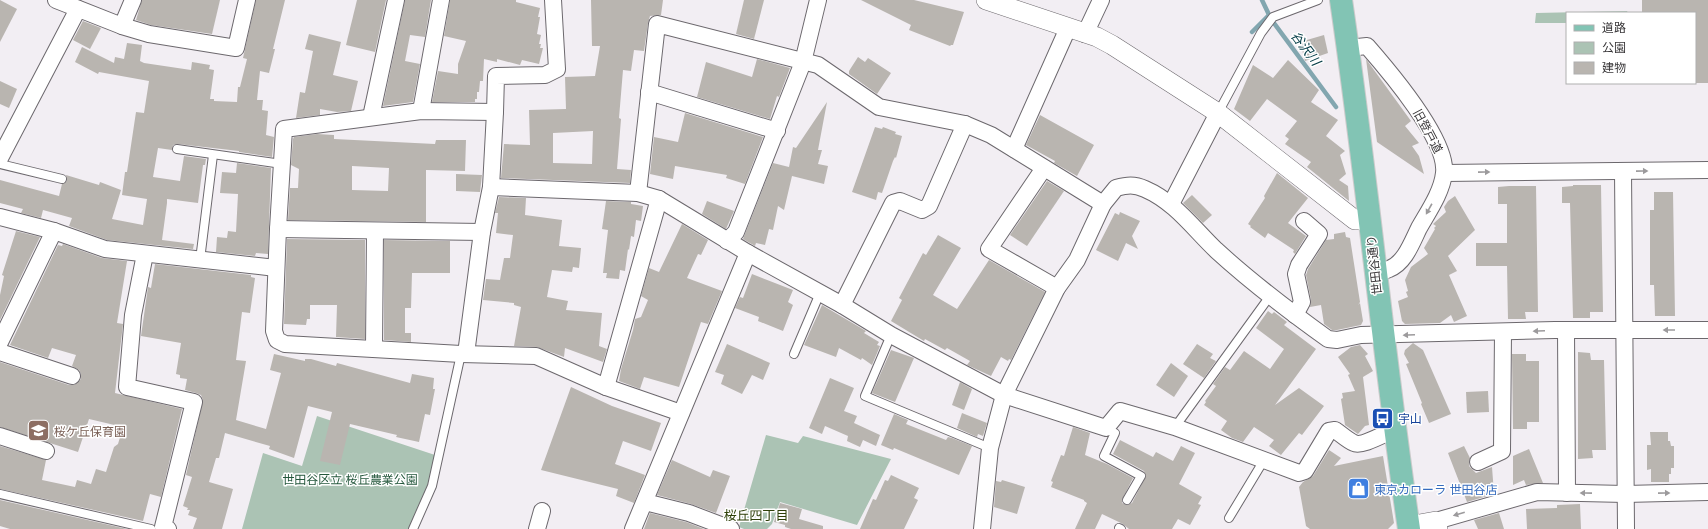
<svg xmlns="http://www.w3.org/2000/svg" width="1708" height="529" font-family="Inter,'Noto Sans JP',sans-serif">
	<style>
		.green { fill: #abc3b4 }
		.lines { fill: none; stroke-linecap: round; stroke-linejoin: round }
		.stream { stroke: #82a6af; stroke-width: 4.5 }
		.building { fill: #b9b5b0; fill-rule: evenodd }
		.service-casing { stroke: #6c686d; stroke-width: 10 }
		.minor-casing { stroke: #6c686d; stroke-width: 18 }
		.tertiary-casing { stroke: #6c686d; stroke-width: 20 }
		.primary-casing { stroke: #cbcbcb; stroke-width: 24 }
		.service { stroke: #fff; stroke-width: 8 }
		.minor { stroke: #fff; stroke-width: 16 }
		.tertiary { stroke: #fff; stroke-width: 19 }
		.primary { stroke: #82c4b4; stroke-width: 22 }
		.oneway { fill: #9c9a9c }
		.labels { text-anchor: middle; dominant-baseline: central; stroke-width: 3; stroke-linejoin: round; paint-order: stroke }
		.street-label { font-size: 12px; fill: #383638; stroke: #fff }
		.transit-label { font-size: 12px; fill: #164399; stroke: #fff; text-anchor: start }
		.education-label { font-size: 12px; fill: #785e54; stroke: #fff; text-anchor: start }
		.park-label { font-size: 12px; fill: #24573c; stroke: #fff }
		.shop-label { font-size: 12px; fill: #366cbe; stroke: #fff; text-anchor: start }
		.water-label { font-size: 13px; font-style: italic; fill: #003a44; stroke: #fff }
		.neighbourhood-label { font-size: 13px; fill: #2e4009; stroke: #fff }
	</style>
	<rect width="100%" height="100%" fill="#f2eef3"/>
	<g class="green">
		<polygon points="1627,11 1628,13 1567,13 1567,23 1535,23 1536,13"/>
		<polygon points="317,416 435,455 431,484 410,529 242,529 263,453 302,466"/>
		<polygon points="766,435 798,443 803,436 891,459 857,525 780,502 772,524 767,529 744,529 739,527"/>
	</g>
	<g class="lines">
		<g class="stream">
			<polyline points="1262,0 1271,19 1336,107"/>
			<polyline points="1252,32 1269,15"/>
		</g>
	</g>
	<g class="building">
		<polygon points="0,0 17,9 0,42"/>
		<polygon points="142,0 220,0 212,34 151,25 136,20"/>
		<polygon points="256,0 285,0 273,49 275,49 269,73 260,71 257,100 263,100 262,110 268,111 266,135 274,137 272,157 239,152 239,151 178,144 173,145 172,150 158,148 153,177 180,181 184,156 206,159 205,165 203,165 198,203 167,199 167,203 162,240 194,244 193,249 107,240 69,226 72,218 43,210 41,218 21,213 23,209 0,203 0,180 59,196 62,184 67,181 66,175 99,185 100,182 121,190 112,219 143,225 147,199 122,195 125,172 127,172 136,112 144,113 149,81 99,72 98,74 75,62 82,47 114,63 115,57 124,59 127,43 142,45 140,61 144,63 191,70 192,62 210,65 209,69 214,70 210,99 214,99 214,101 237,102 238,87 240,87 247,59 243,58"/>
		<polygon points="357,0 386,0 375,52 346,45"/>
		<polygon points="405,0 431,0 425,37 410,35 405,61 420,64 413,102 383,106"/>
		<polygon points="450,0 516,0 516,2 540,8 538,17 540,17 537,34 541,35 539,44 541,44 540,48 543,48 539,64 522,60 520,65 497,59 497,62 484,59 483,81 480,81 479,92 477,92 477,99 475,99 475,102 432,102 438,71 458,74 458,64 466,41 444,36"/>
		<path d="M591,0H663L661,15L650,16L648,23L644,51L634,50L631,71L623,70L619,118L621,119L617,169L631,170L630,183L501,178L504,144L530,145L529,110L566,109L565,77L595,76L600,46H592ZM593,131L592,164L553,163V133Z"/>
		<polygon points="744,0 764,0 754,39 736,34"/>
		<polygon points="861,0 914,0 964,12 953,45 951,45 950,46 909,30 911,25"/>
		<polygon points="1642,0 1708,0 1708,83 1695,83 1695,13 1642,13"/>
		<polygon points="83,21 101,28 90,49 73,40"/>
		<polygon points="309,34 341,42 333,75 358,81 351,111 337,112 320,109 320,115 296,118 300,92 305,93 313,51 305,49"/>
		<polygon points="1324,35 1328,53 1305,61 1300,42"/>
		<polygon points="858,57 865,62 868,58 891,73 877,94 849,74 849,71"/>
		<polygon points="757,59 790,68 779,97 777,96 770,119 697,97 706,62 752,77"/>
		<polygon points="1366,59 1411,121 1405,126 1419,143 1412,146 1419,156 1424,174 1377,142"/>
		<polygon points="1288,60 1319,90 1311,102 1338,120 1326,136 1345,151 1340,155 1346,174 1339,180 1348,186 1349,201 1307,167 1311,162 1285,144 1289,139 1285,136 1297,121 1267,99 1250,121 1234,109 1253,65 1273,78"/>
		<polygon points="0,81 17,89 9,108 0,104"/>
		<polygon points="827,102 818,150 822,150 818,164 828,166 824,184 792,176 784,210 778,206 773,230 769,229 765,245 756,243 755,246 743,239 773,163 789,167 793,147 796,148"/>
		<polygon points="685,113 763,137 745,184 726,178 727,175 675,166 673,179 650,174 654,137 678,142"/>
		<polygon points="1040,115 1094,145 1077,176 1054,163 1055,161 1026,145"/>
		<polygon points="875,127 882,129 883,127 896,132 895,134 902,136 896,158 895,157 893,161 882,193 878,192 876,200 852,192"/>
		<path d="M317,134L334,135V139L435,144L436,140H466L465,171L426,170V222L288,220L290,188H298L299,169L291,165L293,139L294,137ZM352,166L389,168L388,191L352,190Z"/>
		<polygon points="237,163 271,168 268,254 256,253 255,256 216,252 217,237 227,238 228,231 236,232 238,194 220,193 222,172 236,173"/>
		<polygon points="1277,173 1308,198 1288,223 1306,236 1295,254 1293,252 1294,250 1268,233 1265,238 1250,227 1251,226 1248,224 1265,198 1264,196"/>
		<polygon points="456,174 482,175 480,192 456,191"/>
		<polygon points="1047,181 1064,191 1027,246 1010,235"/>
		<polygon points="1573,185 1601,185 1603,312 1590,312 1590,318 1573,318 1570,203 1562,203 1562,187 1573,186"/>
		<polygon points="1509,186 1536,186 1538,312 1525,312 1526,319 1508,319 1507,266 1476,266 1476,243 1507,243 1507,204 1498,204 1498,187"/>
		<polygon points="1654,192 1673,192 1675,316 1655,316 1654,285 1650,285 1650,210 1654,210"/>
		<polygon points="1192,195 1212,215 1203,223 1183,203"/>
		<polygon points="1455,196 1475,230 1448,256 1457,271 1449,275 1467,316 1454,322 1451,315 1440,323 1405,324 1402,321 1398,301 1408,297 1406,292 1408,291 1405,280 1411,267 1428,254 1424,248 1435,229 1434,228 1436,226 1433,224 1446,212 1444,207 1448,201"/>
		<polygon points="499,197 526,198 525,215 562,220 559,246 581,248 579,268 573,267 572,272 552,270 547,297 568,301 566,310 602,313 599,346 607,349 603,362 565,348 564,357 537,347 514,346 521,307 514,305 514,303 483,300 486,279 500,280 504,258 510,258 513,235 496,233 498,213 495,213"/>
		<polygon points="606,201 631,202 631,204 643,206 641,221 636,220 634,237 631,236 629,250 628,249 625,271 620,270 619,279 606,278 607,273 603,273 608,230 602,229"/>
		<polygon points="707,201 734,211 726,229 702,214"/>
		<polygon points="1120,212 1140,221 1132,236 1138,249 1126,243 1118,261 1096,250 1115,213 1119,215"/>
		<polygon points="682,224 708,240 701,255 698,254 687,278 722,291 708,324 701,322 679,387 644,377 640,389 619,381 621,369 633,330 635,319 641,317 648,300 641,296 649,268 659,272"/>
		<polygon points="16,231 40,237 0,320 0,295 4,276 2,275"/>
		<polygon points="1345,232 1346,237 1350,238 1360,302 1358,305 1360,303 1363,321 1361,325 1337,330 1332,330 1324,324 1321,305 1310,307 1311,300 1306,275 1308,269 1326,240 1334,239 1334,234"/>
		<polygon points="938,235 961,248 933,295 957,309 989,260 1045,292 1011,360 1009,359 1008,361 1001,357 991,376 967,365 970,361 947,348 945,350 925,339 924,341 891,321 902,300 899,298 923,253 926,255"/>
		<polygon points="287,239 365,240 365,339 336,337 337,305 310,305 310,319 307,319 306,325 284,324"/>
		<polygon points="384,240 450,241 450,273 412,273 411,308 405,308 405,333 411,333 411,342 384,340"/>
		<polygon points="63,244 102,258 127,261 117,323 123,324 115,393 182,409 161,497 150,494 143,521 0,489 0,446 46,460 42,480 75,487 77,480 91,484 96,469 106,472 114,447 118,444 123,427 89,419 78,452 0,427 0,362 69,385 74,385 81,379 81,374 79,370 72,366 76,355 52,348 48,358 10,345 58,245 62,246"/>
		<polygon points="155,264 251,275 251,277 255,278 250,313 242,312 236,360 246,361 236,420 266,429 281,373 270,370 274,354 305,361 305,359 311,359 336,366 337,363 410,383 412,374 434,378 433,389 435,389 430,415 425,414 419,442 396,437 397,435 350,424 340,465 320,461 332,412 308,406 294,458 269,449 270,446 225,433 219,458 216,458 209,482 233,489 222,529 193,529 197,518 188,515 190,510 187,510 188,508 183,506 192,477 186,475 203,400 201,395 196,393 185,390 187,379 180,378 180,375 176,374 181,343 141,336 148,287 151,288"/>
		<polygon points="752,274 793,290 788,302 793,305 783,331 758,321 759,317 735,308 740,297 743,298"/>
		<polygon points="822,305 866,331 864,333 879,342 877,345 880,346 872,365 862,358 861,360 839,348 836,357 804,345"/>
		<polygon points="1268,311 1272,314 1274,312 1287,322 1284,325 1316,349 1275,405 1299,388 1324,406 1302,435 1299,433 1281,455 1269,446 1274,440 1254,427 1243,442 1232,438 1221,430 1227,421 1204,405 1206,402 1205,401 1216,386 1213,384 1225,367 1230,370 1244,351 1270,369 1284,349 1256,328"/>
		<polygon points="1413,343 1423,350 1451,414 1429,423 1421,404 1422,403 1406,364 1409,363 1404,354 1405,350"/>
		<polygon points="727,344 770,363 763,380 752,375 742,394 721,384 724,375 715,372"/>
		<polygon points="1197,344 1213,354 1210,358 1216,361 1204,378 1183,364"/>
		<polygon points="1360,345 1368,354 1365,356 1373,371 1363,377 1369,425 1365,426 1358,434 1345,425 1341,399 1343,398 1342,393 1355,391 1348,375 1350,374 1338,357 1351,347"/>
		<polygon points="891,350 914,358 895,402 872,393"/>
		<polygon points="1578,352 1590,353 1591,360 1604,360 1606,450 1592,450 1593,458 1578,459 1578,430 1580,430 1578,430"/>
		<polygon points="1512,354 1526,354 1526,361 1539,361 1539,422 1527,422 1527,429 1513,429"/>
		<polygon points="1171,363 1188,376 1174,397 1156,385"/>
		<polygon points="830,378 854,388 844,411 857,416 854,423 880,435 876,446 863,440 860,447 847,441 848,436 825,426 822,434 809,428"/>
		<polygon points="960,382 972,389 964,410 952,405"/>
		<polygon points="571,387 612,406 661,423 651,451 623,441 615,464 645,475 634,503 616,496 618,489 541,470"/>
		<polygon points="1488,391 1489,412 1467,413 1466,392"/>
		<polygon points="962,413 987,423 983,436 978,434 977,437 957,428"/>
		<polygon points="894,414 908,420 906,424 946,440 948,437 952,438 972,446 959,475 894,448 893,450 881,445"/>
		<polygon points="1073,427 1090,433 1085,455 1107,464 1133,478 1122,500 1122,503 1127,505 1132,503 1146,476 1144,471 1113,454 1120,440 1153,457 1156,452 1173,461 1181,446 1195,453 1179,484 1202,497 1198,504 1201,505 1190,525 1178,519 1172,529 1129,529 1123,524 1102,514 1095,529 1075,529 1087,503 1084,501 1084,500 1051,487 1053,482 1051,481 1061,455 1064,456"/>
		<polygon points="1650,432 1668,432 1668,441 1670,441 1671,446 1674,446 1674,468 1671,468 1671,474 1669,474 1669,482 1651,482 1651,469 1647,470 1647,445 1651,445"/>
		<polygon points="1464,446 1470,458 1469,466 1476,473 1492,467 1494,494 1467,502 1448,453"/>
		<polygon points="1529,449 1543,483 1526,485 1524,480 1513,485 1513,456"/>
		<polygon points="1329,450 1341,458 1334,466 1383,456 1394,523 1388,529 1310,529 1306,526 1299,487 1303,482 1313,476"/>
		<polygon points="672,460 710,477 713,470 730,476 716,513 691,504 657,495"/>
		<polygon points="891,475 919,488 914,498 918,500 904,529 860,529 873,499 876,500 885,480 888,481"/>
		<polygon points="1002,480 1025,487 1017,514 994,507 996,481 1001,482"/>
		<polygon points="0,500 127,529 10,529 0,526"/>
		<polygon points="780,503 802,509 799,519 823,526 823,529 791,529 785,527 785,525 774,522"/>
		<polygon points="1580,504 1581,529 1527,529 1526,509 1557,508 1557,505"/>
		<polygon points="650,513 686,522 704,529 644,529"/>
		<polygon points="1499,513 1504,529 1478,529 1474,520"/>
	</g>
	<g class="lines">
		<defs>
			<g id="service">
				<polyline points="1218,113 1261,33 1273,17 1318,0"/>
				<polyline points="177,149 282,164"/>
				<polyline points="0,164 62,179"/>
				<polyline points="200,260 213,155"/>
				<polyline points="891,335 865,396 990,448"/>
				<polyline points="794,354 820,293"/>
				<polyline points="1175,427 1270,296"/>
				<polyline points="1106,428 1115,433 1104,456 1141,476 1127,500"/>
				<polyline points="0,494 151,529"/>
				<polyline points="1229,518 1264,460"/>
				<polyline points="1119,528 1121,529"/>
				<polyline points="413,529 432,486 461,354"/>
			</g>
			<g id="minor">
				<polyline points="56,0 122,26 149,34 236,48 247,0"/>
				<polyline points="122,26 133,0"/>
				<polyline points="1085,34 1101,0"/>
				<path d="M1348,48L1367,46C1388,70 1448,140 1444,173C1442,192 1428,212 1419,228C1412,242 1405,263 1389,269C1385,271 1380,272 1375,273"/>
				<polyline points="649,92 777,131"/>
				<polyline points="421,111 441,0"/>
				<polyline points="495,112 421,111 284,129 278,229 274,331 277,340 285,344 461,354 536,356 606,387 681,413"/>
				<polyline points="371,117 396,0"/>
				<polyline points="1014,149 1068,28"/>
				<polyline points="0,158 78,9"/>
				<polyline points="1044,168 989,249 1057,288"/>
				<polyline points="1623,171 1626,529"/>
				<polyline points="1445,173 1708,170"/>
				<path d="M491,187L638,193L659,199L748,253L842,305L891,335L1004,395L1106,428L1120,411L1175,427L1299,473L1305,471L1329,431L1335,430C1341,434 1347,440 1354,443C1362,447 1385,433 1396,429"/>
				<polyline points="638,193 657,24 818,65 879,107 965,124 991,135 1103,204"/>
				<polyline points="1171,204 1218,113"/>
				<polyline points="0,217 54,231 105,249 276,268"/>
				<polyline points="278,229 482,232"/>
				<polyline points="727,241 736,232 803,62 818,0"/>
				<polyline points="145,254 133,315 127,387 194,402 163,527 168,529"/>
				<polyline points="842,305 893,203 900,201 922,210 929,206 965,124"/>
				<polyline points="1295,315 1302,302 1296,274 1299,265 1319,234 1304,221"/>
				<polyline points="1566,330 1567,493"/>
				<polyline points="0,342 54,231"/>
				<polyline points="374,349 375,231"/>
				<polyline points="0,352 72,376"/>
				<polyline points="466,354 482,232 491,187 495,112 496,76 545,75 557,69 553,0"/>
				<polyline points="606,387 659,199"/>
				<polyline points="0,436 46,451"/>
				<polyline points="1478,462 1502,451 1503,332"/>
				<polyline points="645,502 689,513 731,529"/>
				<polyline points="1436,521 1537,492 1625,494 1708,492"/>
				<polyline points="537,529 542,511"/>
				<polyline points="633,529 748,253"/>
				<path d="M982,529L990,448L1004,395L1057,288L1077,260L1103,204L1116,188C1127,185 1134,184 1145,189C1175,202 1193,228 1216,250C1251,282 1289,311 1328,339L1337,340L1361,335L1555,330H1708"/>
			</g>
			<g id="tertiary">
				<polyline points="986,0 1097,37 1112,45 1218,113 1355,220 1370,220"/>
				<polyline points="1408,526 1436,521 1438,529"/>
			</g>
			<path id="primary" d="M1341,0C1367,176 1383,353 1409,529"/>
		</defs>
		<use href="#service" class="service-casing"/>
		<use href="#minor" class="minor-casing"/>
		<use href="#tertiary" class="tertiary-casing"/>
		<use href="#primary" class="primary-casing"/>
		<use href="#service" class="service"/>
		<use href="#minor" class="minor"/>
		<use href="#tertiary" class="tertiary"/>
		<use href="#primary" class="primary"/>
	</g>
	<defs><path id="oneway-solid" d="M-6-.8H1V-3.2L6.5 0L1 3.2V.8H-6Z"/></defs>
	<g class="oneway">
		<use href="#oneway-solid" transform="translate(1642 171) rotate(-1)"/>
		<use href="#oneway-solid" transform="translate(1484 172) rotate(-1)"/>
		<use href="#oneway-solid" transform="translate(1429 209) rotate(119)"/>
		<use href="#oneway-solid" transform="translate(1669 330) rotate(-180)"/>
		<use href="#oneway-solid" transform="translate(1539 331) rotate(178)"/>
		<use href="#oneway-solid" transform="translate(1409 335) rotate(178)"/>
		<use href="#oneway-solid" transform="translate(1586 493) rotate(-179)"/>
		<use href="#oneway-solid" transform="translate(1664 493) rotate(-1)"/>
		<use href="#oneway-solid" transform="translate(1459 514) rotate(164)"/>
	</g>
	<defs>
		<symbol id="bus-square" viewBox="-11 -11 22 22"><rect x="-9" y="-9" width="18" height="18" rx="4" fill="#1a4fb4" stroke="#fff"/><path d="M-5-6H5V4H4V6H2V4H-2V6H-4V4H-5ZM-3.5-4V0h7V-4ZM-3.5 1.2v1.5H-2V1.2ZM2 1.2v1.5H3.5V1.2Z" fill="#fff"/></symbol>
		<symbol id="school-square" viewBox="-11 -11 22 22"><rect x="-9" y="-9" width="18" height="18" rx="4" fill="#8d6e63" stroke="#fff"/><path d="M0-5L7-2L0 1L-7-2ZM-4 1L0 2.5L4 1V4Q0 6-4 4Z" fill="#fff"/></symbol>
		<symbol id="shop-square" viewBox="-11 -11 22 22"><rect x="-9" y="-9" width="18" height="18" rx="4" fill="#3f7fe0" stroke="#fff"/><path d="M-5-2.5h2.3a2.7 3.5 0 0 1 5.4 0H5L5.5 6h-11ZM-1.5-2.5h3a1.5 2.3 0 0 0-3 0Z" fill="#fff"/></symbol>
	</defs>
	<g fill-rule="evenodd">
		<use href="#bus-square" x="1370" y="406" width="25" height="25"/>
		<use href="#school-square" x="26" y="418" width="25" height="25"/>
		<use href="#shop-square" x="1346" y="476" width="25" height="25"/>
	</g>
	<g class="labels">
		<g class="street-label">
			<text transform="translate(1428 131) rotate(62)">旧登戸道</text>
			<text transform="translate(1374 265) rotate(-96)">世田谷通り</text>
		</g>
		<g class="transit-label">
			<text x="1398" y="418">宇山</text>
		</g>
		<g class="education-label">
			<text x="54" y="431">桜ケ丘保育園</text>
		</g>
		<g class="park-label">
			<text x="350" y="479">世田谷区立 桜丘農業公園</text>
		</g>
		<g class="shop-label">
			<text x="1374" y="489">東京カローラ 世田谷店</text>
		</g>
		<g class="water-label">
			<text transform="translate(1306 48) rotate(53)">谷沢川</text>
		</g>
		<g class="neighbourhood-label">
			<text x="756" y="515">桜丘四丁目</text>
		</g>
	</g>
	<rect x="1566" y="12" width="130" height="72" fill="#ffffff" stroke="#afafaf"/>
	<rect x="1574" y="25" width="20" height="6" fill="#82c4b4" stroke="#afafaf"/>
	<text x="1602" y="32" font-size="12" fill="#383638">道路</text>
	<rect x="1574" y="42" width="20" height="12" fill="#abc3b4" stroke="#afafaf"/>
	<text x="1602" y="52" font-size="12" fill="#383638">公園</text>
	<rect x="1574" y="62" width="20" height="12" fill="#b9b5b0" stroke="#afafaf"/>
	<text x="1602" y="72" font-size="12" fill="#383638">建物</text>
</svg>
